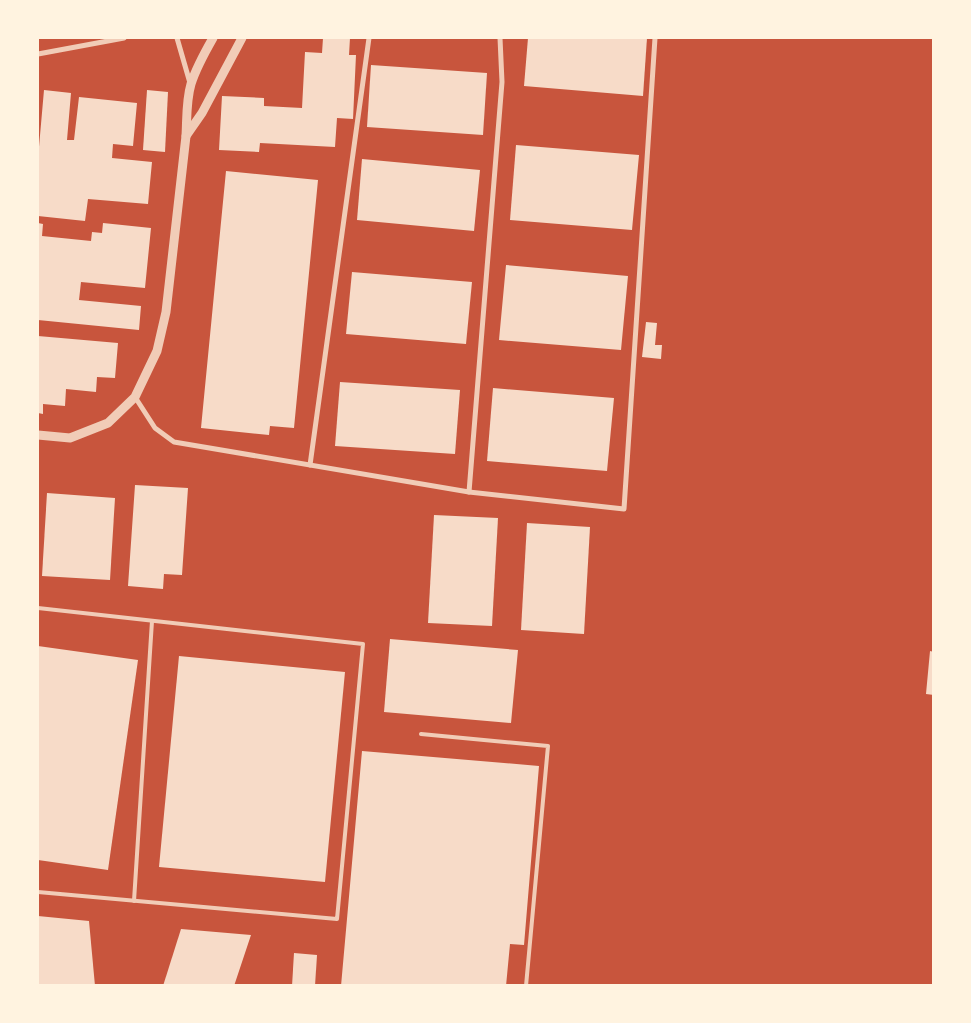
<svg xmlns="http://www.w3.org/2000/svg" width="971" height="1023" font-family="Roboto,sans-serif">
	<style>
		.building { fill: #f7dbc8 }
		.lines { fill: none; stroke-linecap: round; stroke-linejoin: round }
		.service { stroke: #f1ccb7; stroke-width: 4 }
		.minor { stroke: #f1ccb7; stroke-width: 5 }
		.tertiary { stroke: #f1ccb7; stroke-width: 9 }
	</style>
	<rect width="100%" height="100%" fill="#c8553d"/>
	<g class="building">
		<polygon points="323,38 350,38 349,55 356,55 353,119 337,118 335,147 260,143 259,152 219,150 222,96 264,98 264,106 302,108 305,52 322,53"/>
		<polygon points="528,38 647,38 643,96 524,86"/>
		<polygon points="371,65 487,73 483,135 367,127"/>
		<polygon points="44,90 71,93 67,140 74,140 79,97 137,103 133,146 113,144 112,158 152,162 148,204 88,199 85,221 38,216 38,158"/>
		<polygon points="147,90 168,92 165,152 143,150"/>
		<polygon points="516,145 639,155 632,230 510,220"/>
		<polygon points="362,159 480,170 474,231 357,220"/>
		<polygon points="226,171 318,180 294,428 270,426 269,435 201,428"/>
		<polygon points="38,223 43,224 42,236 91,241 92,232 102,233 103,223 151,228 145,288 81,282 79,300 141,306 139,330 38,320"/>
		<polygon points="506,265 628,276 621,350 499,340"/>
		<polygon points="352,272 472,282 466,344 346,334"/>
		<polygon points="646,322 657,323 655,345 662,345 661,359 642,357"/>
		<polygon points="38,336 118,343 115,378 97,377 96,392 66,389 65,406 43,404 43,414 38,413"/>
		<polygon points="340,382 460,390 455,454 335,446"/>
		<polygon points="493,388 614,398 607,471 487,461"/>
		<polygon points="135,485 188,488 182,575 164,574 163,589 128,586"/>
		<polygon points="47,493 115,498 110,580 42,576"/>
		<polygon points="434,515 498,518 492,626 428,623"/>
		<polygon points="527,523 590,527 584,634 521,630"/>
		<polygon points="390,639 518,650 511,723 384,712"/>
		<polygon points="38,646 138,660 108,870 38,860"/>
		<polygon points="930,651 934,652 934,695 926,694"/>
		<polygon points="179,656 345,672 325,882 159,867"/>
		<polygon points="362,751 539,766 524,945 510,944 506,986 341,986"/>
		<polygon points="38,916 89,921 95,986 38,986"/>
		<polygon points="181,929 251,935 234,986 163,986"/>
		<polygon points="294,953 317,955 315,986 292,986"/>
	</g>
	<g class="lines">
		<g class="service">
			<polyline points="38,608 363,644 337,919 38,892"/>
			<polyline points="421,734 548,746 526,986"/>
			<polyline points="134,901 152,621"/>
		</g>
		<g class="minor">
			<polyline points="177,38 190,83"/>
			<polyline points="38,54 124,38"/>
			<polyline points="135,397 155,428 174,442 469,492 624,509 655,38"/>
			<polyline points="310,465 369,38"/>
			<polyline points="469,492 502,82 500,38"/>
		</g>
		<g class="tertiary">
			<polyline points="186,136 202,113 242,38"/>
			<path d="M38,435L70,438L108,423L135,397L157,351L166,312L186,136C187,119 186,101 191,84C196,68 205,52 213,38"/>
		</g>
	</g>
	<rect width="971" height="1023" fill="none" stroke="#fff3e0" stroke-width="78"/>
</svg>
